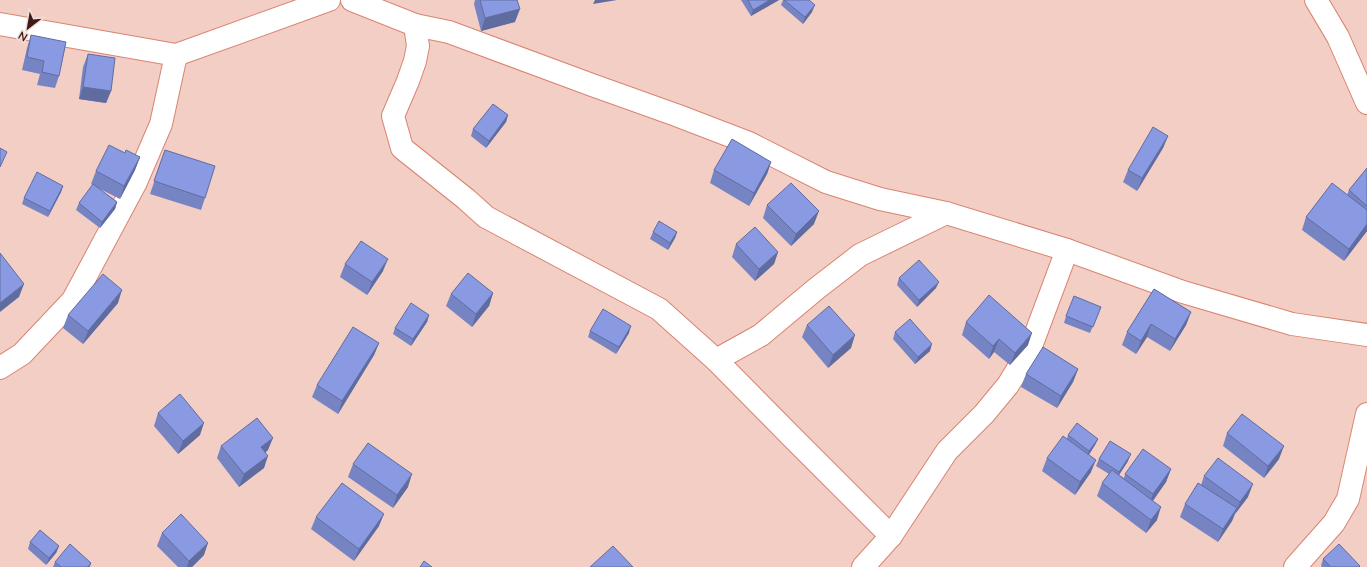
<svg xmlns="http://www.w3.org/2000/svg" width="1367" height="567" font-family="Lato,sans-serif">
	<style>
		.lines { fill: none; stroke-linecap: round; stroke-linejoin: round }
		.minor-casing { stroke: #d98471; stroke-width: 24 }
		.minor { stroke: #fff; stroke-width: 22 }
		.wall { fill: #7684c3 }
		.shaded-wall { fill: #606c9f }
		.building { fill: #899ae3; stroke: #606c9f }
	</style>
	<rect width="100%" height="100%" fill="#f3cec5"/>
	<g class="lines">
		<defs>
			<g id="minor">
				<polyline points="352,0 415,25 449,32 592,85 676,115 749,143 826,182 880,199 946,213 1067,250 1183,292 1292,324 1367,335"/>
				<polyline points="1316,0 1338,37 1367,103"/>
				<polyline points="0,24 176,55 329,0"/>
				<polyline points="415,25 418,46 415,61 408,81 393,116 402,148 466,199 486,217 659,309 716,360 793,438 891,536"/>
				<polyline points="716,360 761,335 816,289 860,255 946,213"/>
				<polyline points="0,368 22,354 73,300 136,182 161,124 176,55"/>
				<polyline points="863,567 891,536 947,451 984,414 1008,385 1030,349 1067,250"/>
				<polyline points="1295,567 1334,523 1348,499 1367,414"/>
			</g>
		</defs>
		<use href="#minor" class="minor-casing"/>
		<use href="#minor" class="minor"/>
	</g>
	<g class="wall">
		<polygon points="475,0 517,0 515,22 481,31 474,4"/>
		<polygon points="741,0 779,0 751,16"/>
		<polygon points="783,0 809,0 812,12 803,24 781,5"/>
		<polygon points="31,35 59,76 55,88 37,85 40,74 22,70 27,48"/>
		<polygon points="88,54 111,91 106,103 79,99 83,67"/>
		<polygon points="508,115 506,122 486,148 471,136 473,129"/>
		<polygon points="1168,136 1163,148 1137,191 1123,182 1128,170"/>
		<polygon points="165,150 205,198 201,210 150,194"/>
		<polygon points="125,153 140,157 135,170 120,199 98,188 117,202 115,209 100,228 76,210 79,203 93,185 91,184 96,171"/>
		<polygon points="771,162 767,174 749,206 710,183 714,170"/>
		<polygon points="1367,168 1367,231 1344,261 1302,230 1306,217 1347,195 1349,190"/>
		<polygon points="63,186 61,192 48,217 22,204 24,198"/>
		<polygon points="767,205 814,224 791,246 763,218"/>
		<polygon points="653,232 677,232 675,238 668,250 650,239"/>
		<polygon points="736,244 778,252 774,264 755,281 732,257"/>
		<polygon points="345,264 383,271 367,295 340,277"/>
		<polygon points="899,278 936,288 917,307 897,285"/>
		<polygon points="1154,289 1191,312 1186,325 1170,351 1147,337 1136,354 1122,345 1127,332"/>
		<polygon points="493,293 489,306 472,327 446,306 451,294"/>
		<polygon points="118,303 83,344 63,328 68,315"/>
		<polygon points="1101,307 1090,333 1064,323 1066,316"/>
		<polygon points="429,315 427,322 411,346 393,334 395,328"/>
		<polygon points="966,322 1028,345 1010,365 994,352 989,359 962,335"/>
		<polygon points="807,325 851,348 828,368 802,337"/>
		<polygon points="590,331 629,333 616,354 588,337"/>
		<polygon points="895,332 930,351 915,364 893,339"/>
		<polygon points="379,343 374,355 338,414 312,397 317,385"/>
		<polygon points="1078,369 1073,382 1057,408 1021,387 1026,374"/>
		<polygon points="158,413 200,435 178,454 154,426"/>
		<polygon points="1227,433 1279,459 1264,478 1223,446"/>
		<polygon points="1068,435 1098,439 1095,445 1089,455 1091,472 1075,495 1042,471 1047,458 1067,439"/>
		<polygon points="221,446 268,450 266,452 264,468 239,487 217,458"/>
		<polygon points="1099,459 1128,461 1119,475 1124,478 1125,474 1171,469 1166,482 1153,501 1157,520 1146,533 1097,496 1102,483 1109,474 1096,466"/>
		<polygon points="353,464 408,487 393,508 348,477"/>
		<polygon points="1204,476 1248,497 1235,514 1232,521 1218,542 1180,517 1185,504 1201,485"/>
		<polygon points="316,517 379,526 354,561 311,529"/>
		<polygon points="162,533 204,555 192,567 178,567 157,546"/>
		<polygon points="30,542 59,546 56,553 46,565 28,549"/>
		<polygon points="1323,559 1360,566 1360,567 1322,567 1321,566"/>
		<polygon points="55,562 91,563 90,567 53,567"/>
	</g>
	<g class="shaded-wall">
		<polygon points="595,0 617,0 593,4"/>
		<polygon points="770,0 779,0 751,16 753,10"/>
		<polygon points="815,5 812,12 803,24 805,17"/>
		<polygon points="520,9 515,22 481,31 485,18"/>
		<polygon points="83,87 111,91 106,103 79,99"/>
		<polygon points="508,115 506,122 486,148 489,141"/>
		<polygon points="1168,136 1163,148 1137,191 1142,178"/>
		<polygon points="140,157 135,170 120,199 124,186"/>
		<polygon points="771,162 767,174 749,206 754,193"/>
		<polygon points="63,186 61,192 48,217 50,211"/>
		<polygon points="117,202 115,209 100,228 102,222"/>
		<polygon points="819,211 814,224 791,246 796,234"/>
		<polygon points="1367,224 1367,231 1344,261 1349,249"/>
		<polygon points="677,232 675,238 668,250 670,243"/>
		<polygon points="778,252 774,264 755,281 759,269"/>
		<polygon points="388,259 383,271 367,295 372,282"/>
		<polygon points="939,282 936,288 917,307 919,300"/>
		<polygon points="24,284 19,297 0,312 0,303"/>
		<polygon points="122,290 118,303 83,344 88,331"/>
		<polygon points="493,293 489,306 472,327 476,314"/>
		<polygon points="1191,312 1186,325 1170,351 1175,339"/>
		<polygon points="429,315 427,322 411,346 413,339"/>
		<polygon points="1151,324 1147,337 1136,354 1141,341"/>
		<polygon points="631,326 629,333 616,354 619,347"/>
		<polygon points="1032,333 1028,345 1010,365 1015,353"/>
		<polygon points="855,335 851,348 828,368 833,355"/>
		<polygon points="999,339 994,352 989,359 993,346"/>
		<polygon points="379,343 374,355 338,414 342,401"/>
		<polygon points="932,344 930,351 915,364 918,357"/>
		<polygon points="1078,369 1073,382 1057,408 1061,396"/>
		<polygon points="204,423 200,435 178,454 183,441"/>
		<polygon points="273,438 268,450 257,459 261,447"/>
		<polygon points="1098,439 1095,445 1087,457 1089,451"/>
		<polygon points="1284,446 1279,459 1264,478 1268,466"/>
		<polygon points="1131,454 1128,461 1117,478 1119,472"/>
		<polygon points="268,456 264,468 239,487 244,474"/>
		<polygon points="1096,460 1091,472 1075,495 1080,482"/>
		<polygon points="1171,469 1166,482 1148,507 1153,494"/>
		<polygon points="412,474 408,487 393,508 397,495"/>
		<polygon points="1253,484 1248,497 1235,514 1240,502"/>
		<polygon points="1161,507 1157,520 1146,533 1151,520"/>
		<polygon points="1237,508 1232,521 1218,542 1223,529"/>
		<polygon points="384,514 379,526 354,561 359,549"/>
		<polygon points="208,543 204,555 192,567 187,567 189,561"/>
		<polygon points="59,546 56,553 46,565 49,558"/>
	</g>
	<g class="building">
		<polygon points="480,0 517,0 520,9 485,18"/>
		<polygon points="748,0 770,0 753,10"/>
		<polygon points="784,0 809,0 815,5 805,17"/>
		<polygon points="31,35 66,42 59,76 42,72 44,61 27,57"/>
		<polygon points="88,54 115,58 111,91 83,87"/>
		<polygon points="493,104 508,115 489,141 473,129"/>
		<polygon points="1153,127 1168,136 1142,178 1128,170"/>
		<polygon points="732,139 771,162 754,193 714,170"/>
		<polygon points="109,145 125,153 126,150 140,157 124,186 96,171"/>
		<polygon points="0,148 7,152 0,167"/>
		<polygon points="165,150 215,166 205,198 154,181"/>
		<polygon points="1367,168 1367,206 1349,190"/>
		<polygon points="37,172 63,186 50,211 24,198"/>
		<polygon points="791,183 819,211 796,234 767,205"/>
		<polygon points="1332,183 1367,210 1367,224 1349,249 1306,217"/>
		<polygon points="93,184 117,202 102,222 79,203"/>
		<polygon points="659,221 677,232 670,243 653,232"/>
		<polygon points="755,227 778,252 759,269 736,244"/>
		<polygon points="361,241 388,259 372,282 345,264"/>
		<polygon points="0,253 24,284 0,303"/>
		<polygon points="919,260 939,282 919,300 899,278"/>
		<polygon points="468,273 493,293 476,314 451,294"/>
		<polygon points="103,274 122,290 88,331 68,315"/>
		<polygon points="1154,289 1191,312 1175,339 1151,324 1141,341 1127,332"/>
		<polygon points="989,295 1032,333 1015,353 999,339 993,346 966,322"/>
		<polygon points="1074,296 1101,307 1093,327 1066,316"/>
		<polygon points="411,303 429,315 413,339 395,328"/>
		<polygon points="829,306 855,335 833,355 807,325"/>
		<polygon points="603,309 631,326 619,347 590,331"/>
		<polygon points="910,319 932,344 918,357 895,332"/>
		<polygon points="353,327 379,343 342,401 317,385"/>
		<polygon points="1043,347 1078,369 1061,396 1026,374"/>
		<polygon points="180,394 204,423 183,441 158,413"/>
		<polygon points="1242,414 1284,446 1268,466 1227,433"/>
		<polygon points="257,418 273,438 261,447 268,456 244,474 221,446"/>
		<polygon points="1077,423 1098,439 1089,451 1068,435"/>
		<polygon points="1063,436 1096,460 1080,482 1047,458"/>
		<polygon points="1110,441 1131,454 1119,472 1099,459"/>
		<polygon points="368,443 412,474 397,495 353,464"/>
		<polygon points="1143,449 1171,469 1153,494 1125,474"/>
		<polygon points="1218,458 1253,484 1240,502 1204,476"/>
		<polygon points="1112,470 1161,507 1151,520 1102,483"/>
		<polygon points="342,483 384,514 359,549 316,517"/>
		<polygon points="1198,483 1237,508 1223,529 1185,504"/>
		<polygon points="181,514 208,543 189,561 162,533"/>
		<polygon points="40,530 59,546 49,558 30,542"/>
		<polygon points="70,544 91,563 88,567 61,567 55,562"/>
		<polygon points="1339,544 1360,566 1359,567 1331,567 1323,559"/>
		<polygon points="613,546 633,567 590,567"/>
		<polygon points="424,561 432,567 420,567"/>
	</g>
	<g transform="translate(28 28) rotate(211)" stroke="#f3e0dc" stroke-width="3" paint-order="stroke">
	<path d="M0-3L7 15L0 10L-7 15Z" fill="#3e1c15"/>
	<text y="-6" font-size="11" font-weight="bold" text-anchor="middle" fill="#3e1c15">N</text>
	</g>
</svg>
